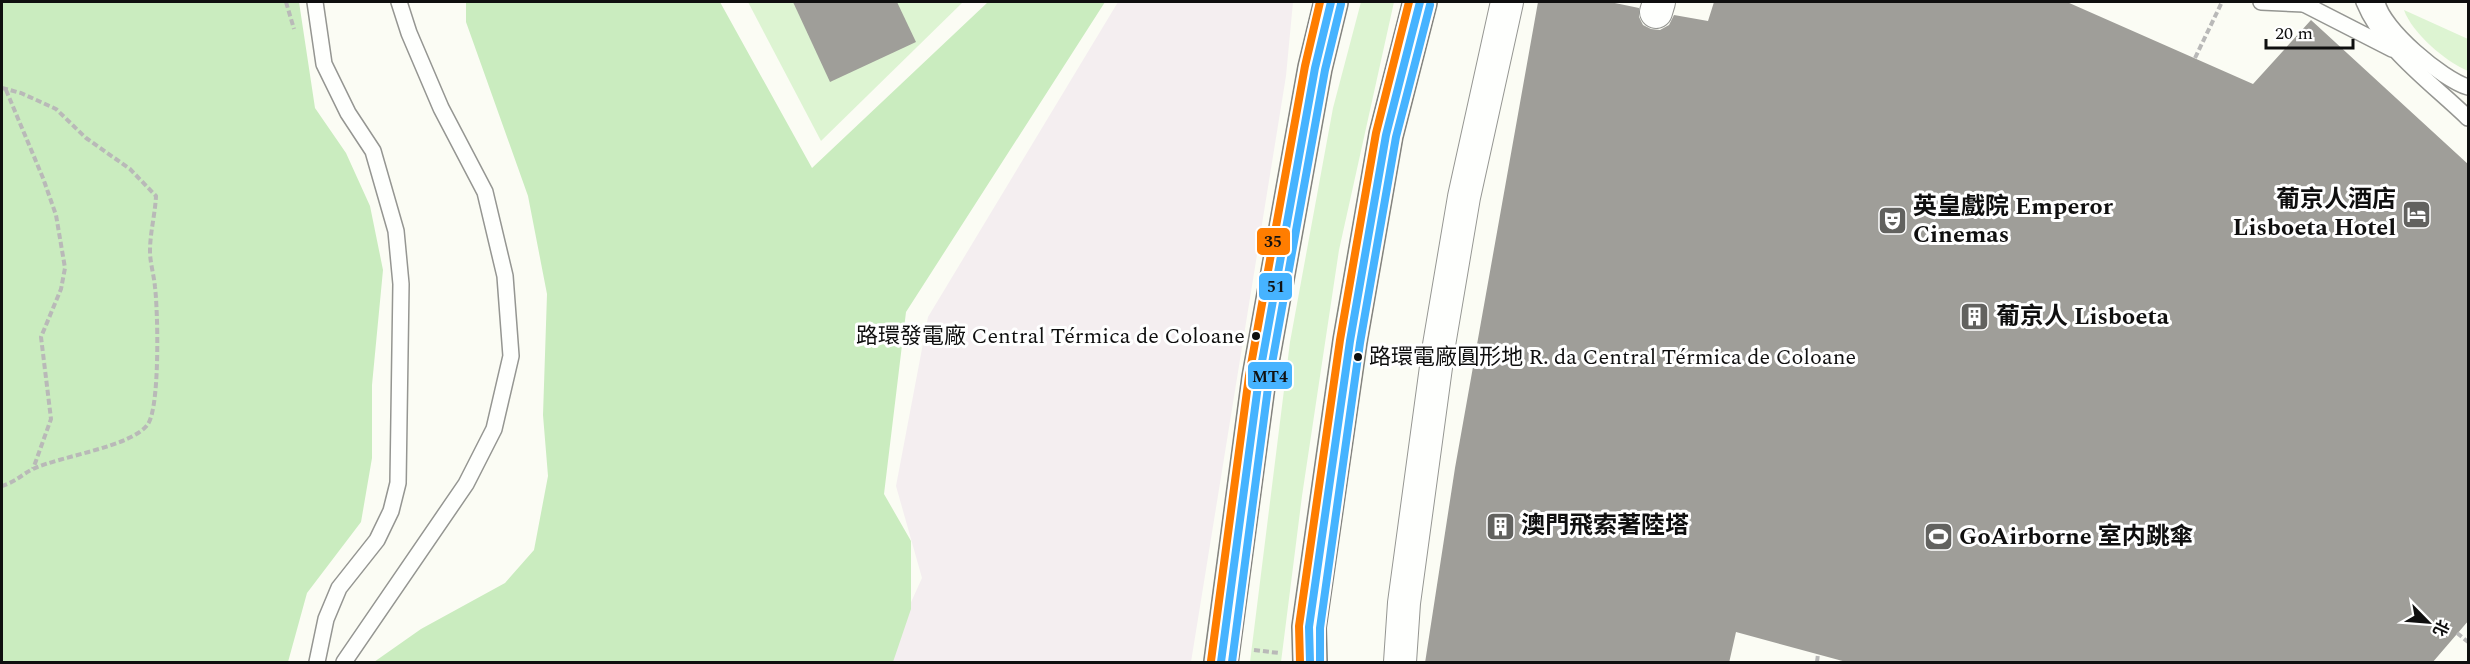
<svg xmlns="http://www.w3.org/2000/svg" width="2470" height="664" font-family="Spectral,'Noto Sans SC',serif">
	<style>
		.industrial { fill: #f4eef0 }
		.green { fill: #ddf4d2 }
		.forest { fill: #caecbf }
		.building { fill: #9f9e99 }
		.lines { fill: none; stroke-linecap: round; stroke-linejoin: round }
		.lane-casing { stroke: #959692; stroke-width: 18 }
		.street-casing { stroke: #959692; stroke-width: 34 }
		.primary-casing { stroke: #83837f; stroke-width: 36 }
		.path { stroke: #b9b9b8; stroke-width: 4; stroke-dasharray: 6 3; stroke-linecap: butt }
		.lane { stroke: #fefffd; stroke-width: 15 }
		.street { stroke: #fefffd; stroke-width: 32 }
		.primary { stroke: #edeed9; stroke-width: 33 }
		.bus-1-casing { stroke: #fff; stroke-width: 12 }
		.bus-2-casing { stroke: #fff; stroke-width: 12 }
		.bus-3-casing { stroke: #fff; stroke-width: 12 }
		.bus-1 { stroke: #46b3ff; stroke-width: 8 }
		.bus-2 { stroke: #46b3ff; stroke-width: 8 }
		.bus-3 { stroke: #ff7d00; stroke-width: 8 }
		.bus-dot { fill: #0f0f0f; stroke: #fff; stroke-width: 2 }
		.labels { text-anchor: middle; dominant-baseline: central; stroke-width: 6; stroke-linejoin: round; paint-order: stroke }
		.bus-label { font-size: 22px; fill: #0f0f0f; stroke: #fff; text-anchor: end }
		.poi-label { font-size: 24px; font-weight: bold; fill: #0f0f0f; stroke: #fff; text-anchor: start }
		.line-badge { stroke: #fff; stroke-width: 2 }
		.pale-badge-label { font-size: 16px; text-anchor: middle; font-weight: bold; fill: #111 }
	</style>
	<rect width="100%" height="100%" fill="#fbfcf4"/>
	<polygon class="industrial" points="1118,2 1293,2 1286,76 1191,662 884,662 922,578 896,486 928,317"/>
	<g class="green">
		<polygon points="748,2 963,2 821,141"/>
		<polygon points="1361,2 1394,2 1339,250 1302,496 1281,662 1250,662 1290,342 1333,108"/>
		<path d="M2404,10L2468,39V71C2446,62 2412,33 2404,10Z"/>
	</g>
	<g class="forest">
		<polygon points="2,2 299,2 315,108 346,153 370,206 383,270 372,385 372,458 361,522 307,593 288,662 2,662"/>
		<polygon points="466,2 720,2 812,168 988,2 1105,2 906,312 884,494 911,541 911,609 893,662 374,662 421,629 505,583 534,550 548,476 543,415 547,294 528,196 466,22"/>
	</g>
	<g class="building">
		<polygon points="793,2 897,2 916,42 830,82"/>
		<polygon points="1538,2 1610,2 1639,8 1639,17 1643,25 1651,29 1660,30 1669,25 1674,15 1708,21 1714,2 2067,2 2253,84 2311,20 2469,165 2469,620 2432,663 1850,663 1736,632 1729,663 1425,663 1455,468"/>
	</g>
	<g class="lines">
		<defs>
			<g id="lane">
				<polyline points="315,2 324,64 348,113 373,151 396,231 401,284 398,483 391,511 377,540 339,588 326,619 317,662"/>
				<polyline points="2261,2 2304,4"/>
				<polyline points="2312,2 2304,4 2392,49"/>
				<path d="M2364,2C2383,49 2432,83 2468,118"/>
				<path d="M2377,2C2382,29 2442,79 2468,87"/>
				<polyline points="344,662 466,484 494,429 511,356 505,276 485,192 441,108 409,33 399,2"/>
			</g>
			<g id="street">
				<polyline points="1656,12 1659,2"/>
				<polyline points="1400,662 1404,603 1439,345 1464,197 1507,2"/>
			</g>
			<g id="primary">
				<polyline points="1221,662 1259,378 1315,68 1331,2"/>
				<polyline points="1310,662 1309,627 1350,341 1386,135 1420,2"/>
			</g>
		</defs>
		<use href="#lane" class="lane-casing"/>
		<use href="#street" class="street-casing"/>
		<use href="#primary" class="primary-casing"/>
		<g class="path">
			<polyline points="286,2 294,29"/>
			<polyline points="2195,58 2222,2"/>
			<path d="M2,88L21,93L56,109L86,138L130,169L156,196C155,215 150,233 150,251C150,263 154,275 155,287C158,312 160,406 148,424C132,447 60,456 33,469C21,475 17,481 2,486"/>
			<polyline points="6,90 43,178 56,215 65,268 61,289 41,337 51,419 33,469"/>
			<polyline points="2457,633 2468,642"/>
			<polyline points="1254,650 1279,653"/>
			<polyline points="1817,662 1818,654"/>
		</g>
		<use href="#lane" class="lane"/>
		<use href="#street" class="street"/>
		<use href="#primary" class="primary"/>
		<defs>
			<g id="bus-1">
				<polyline points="1221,662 1259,378 1315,68 1331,2"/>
				<polyline points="1310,662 1309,627 1350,341 1386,135 1420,2"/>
			</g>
			<g id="bus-2">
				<polyline points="1232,662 1269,380 1325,70 1341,4"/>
				<polyline points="1320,662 1320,628 1360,343 1396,137 1430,5"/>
			</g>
			<g id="bus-3">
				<polyline points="1211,661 1249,376 1305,66 1320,2"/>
				<polyline points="1300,662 1299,626 1340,340 1376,133 1409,2"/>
			</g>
		</defs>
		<use href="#bus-1" class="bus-1-casing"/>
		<use href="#bus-2" class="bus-2-casing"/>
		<use href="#bus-3" class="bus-3-casing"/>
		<use href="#bus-1" class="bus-1"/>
		<use href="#bus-2" class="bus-2"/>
		<use href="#bus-3" class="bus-3"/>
	</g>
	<defs>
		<symbol id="hotel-square" viewBox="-11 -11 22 22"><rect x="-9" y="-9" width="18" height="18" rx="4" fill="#62625f" stroke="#fff"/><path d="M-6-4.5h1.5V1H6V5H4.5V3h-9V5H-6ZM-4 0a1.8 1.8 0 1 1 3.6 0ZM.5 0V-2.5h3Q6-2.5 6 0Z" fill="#fff"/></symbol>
		<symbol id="theatre-square" viewBox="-11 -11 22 22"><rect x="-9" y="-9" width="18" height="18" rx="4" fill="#62625f" stroke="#fff"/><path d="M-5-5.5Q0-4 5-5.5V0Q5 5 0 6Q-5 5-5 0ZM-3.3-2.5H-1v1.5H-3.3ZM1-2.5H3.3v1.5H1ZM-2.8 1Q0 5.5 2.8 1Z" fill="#fff"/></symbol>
		<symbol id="building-square" viewBox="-11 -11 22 22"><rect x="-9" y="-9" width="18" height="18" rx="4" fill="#62625f" stroke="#fff"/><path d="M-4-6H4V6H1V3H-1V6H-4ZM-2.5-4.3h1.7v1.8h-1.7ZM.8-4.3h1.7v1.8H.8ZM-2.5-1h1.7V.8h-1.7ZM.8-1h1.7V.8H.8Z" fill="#fff"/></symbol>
		<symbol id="stadium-square" viewBox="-11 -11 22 22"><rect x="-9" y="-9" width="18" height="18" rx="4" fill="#62625f" stroke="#fff"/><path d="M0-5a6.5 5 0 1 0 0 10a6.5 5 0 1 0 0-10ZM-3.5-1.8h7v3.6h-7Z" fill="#fff"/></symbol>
	</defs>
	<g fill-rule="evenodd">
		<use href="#hotel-square" x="2400" y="198" width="33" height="33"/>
		<use href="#theatre-square" x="1876" y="204" width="33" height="33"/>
		<use href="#building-square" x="1958" y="300" width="33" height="33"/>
		<use href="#building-square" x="1484" y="510" width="33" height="33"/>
		<use href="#stadium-square" x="1922" y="520" width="33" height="33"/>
	</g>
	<g class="bus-dot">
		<circle cx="1256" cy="336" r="5"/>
		<circle cx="1358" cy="357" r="5"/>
	</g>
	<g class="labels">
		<g class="bus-label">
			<text x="1245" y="336">路環發電廠 Central Térmica de Coloane</text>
			<text x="1369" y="357" text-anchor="start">路環電廠圓形地 R. da Central Térmica de Coloane</text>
		</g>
		<g class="poi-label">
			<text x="2396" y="200" text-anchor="end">葡京人酒店<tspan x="2396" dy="28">Lisboeta Hotel</tspan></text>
			<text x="1913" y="207">英皇戲院 Emperor<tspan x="1913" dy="28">Cinemas</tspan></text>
			<text x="1996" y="317">葡京人 Lisboeta</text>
			<text x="1521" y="526">澳門飛索著陸塔</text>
			<text x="1959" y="537">GoAirborne 室内跳傘</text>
		</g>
	</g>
	<g class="line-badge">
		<rect x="1256" y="227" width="35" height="29" rx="6" fill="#ff7d00"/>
		<rect x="1258" y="272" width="35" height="29" rx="6" fill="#46b3ff"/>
		<rect x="1247" y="361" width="46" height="29" rx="6" fill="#46b3ff"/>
	</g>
	<g class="pale-badge-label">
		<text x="1273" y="247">35</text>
		<text x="1276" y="292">51</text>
		<text x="1270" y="382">MT4</text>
	</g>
	<rect width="2470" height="664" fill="none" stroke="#0f0f0f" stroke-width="6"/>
	<g transform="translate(2428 622) rotate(115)" stroke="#ffffff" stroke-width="4.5" paint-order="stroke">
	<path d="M0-4.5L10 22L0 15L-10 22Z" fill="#0f0f0f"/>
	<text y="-9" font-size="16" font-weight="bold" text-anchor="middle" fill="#0f0f0f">北</text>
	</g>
	<path d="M2266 39v9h87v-9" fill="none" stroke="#0f0f0f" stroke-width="3"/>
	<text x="2275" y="39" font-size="18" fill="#0f0f0f" stroke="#ffffff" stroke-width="4.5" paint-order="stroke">20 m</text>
</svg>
